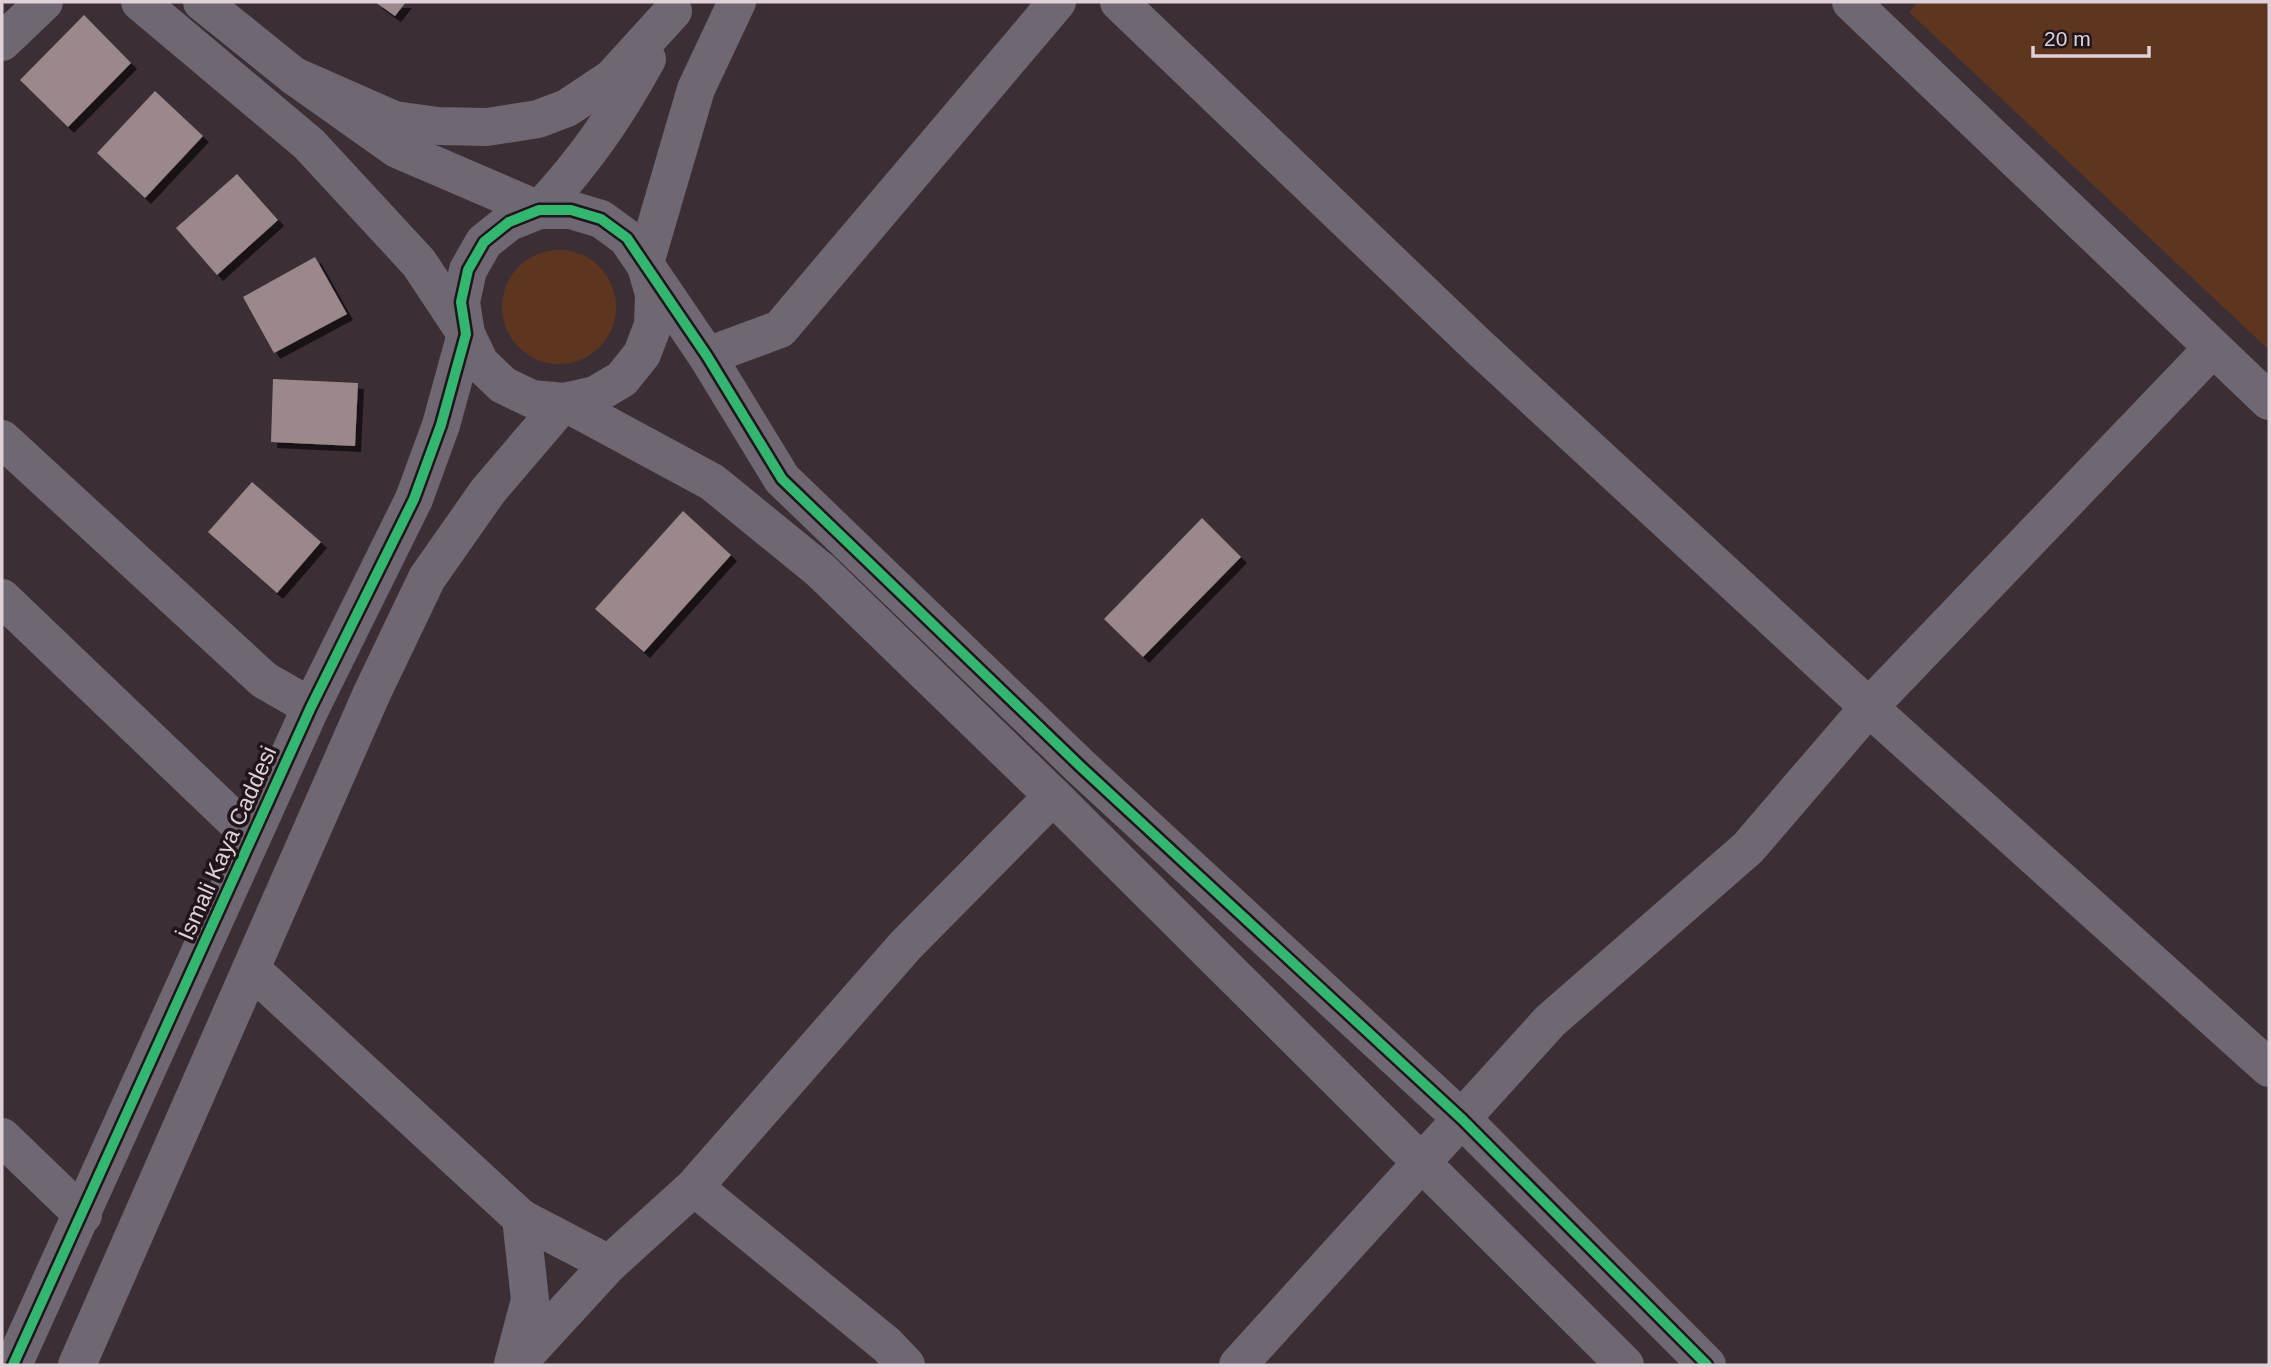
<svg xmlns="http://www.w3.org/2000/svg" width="2271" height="1367" font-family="Arial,sans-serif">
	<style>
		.green { fill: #5e361f }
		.building { fill: #9b888b; filter: url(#shadow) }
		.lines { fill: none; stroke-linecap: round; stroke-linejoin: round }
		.minor { stroke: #6f6772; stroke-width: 38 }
		.cycleway-casing { stroke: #20151b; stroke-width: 15 }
		.cycleway { stroke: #33b770; stroke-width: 10 }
		.labels { text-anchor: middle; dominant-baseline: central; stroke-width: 7; stroke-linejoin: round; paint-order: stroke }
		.street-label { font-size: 23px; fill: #e0d0d8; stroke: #20151b }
	</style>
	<defs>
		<filter id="shadow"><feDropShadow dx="6" dy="6" stdDeviation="0" flood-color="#0009"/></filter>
	</defs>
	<rect width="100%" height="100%" fill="#3b2e35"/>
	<g class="green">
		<polygon points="1918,2 2269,2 2269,350 1909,12"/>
		<circle cx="559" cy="307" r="57"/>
	</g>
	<g class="building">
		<polygon points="375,2 406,2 395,16"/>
		<polygon points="84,15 131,63 68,127 20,80"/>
		<polygon points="155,91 203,136 145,198 97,153"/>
		<polygon points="237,174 278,220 217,275 176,228"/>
		<polygon points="315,257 347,314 274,353 243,297"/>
		<polygon points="273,379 358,383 355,446 271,442"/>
		<polygon points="252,482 321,542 277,593 208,532"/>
		<polygon points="683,511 731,555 644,652 595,609"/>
		<polygon points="1202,518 1241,557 1143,657 1104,619"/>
	</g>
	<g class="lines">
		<g class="minor">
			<polyline points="140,2 309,144 419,263 466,334 480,363 503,385 532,399 564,402 595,395 622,379 642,354 653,325 654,294 645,263 696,89 737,2"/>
			<polyline points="202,2 294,76 397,149 539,210"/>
			<polyline points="1119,2 1479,347 1884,721 2269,1068"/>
			<polyline points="1851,2 2269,401"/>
			<polyline points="2,42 44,2"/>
			<polyline points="294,76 394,120 438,126 487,127 538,119 567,108 612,78 673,11"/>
			<path d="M539,210C585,161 615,117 647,59"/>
			<polyline points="707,356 780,329 1057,2"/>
			<polyline points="564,402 712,482 820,570 1053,796 1625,1365"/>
			<polyline points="2,439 264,680 311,707"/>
			<polyline points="2,598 252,837"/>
			<polyline points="251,969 521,1218 530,1300 513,1364"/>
			<polyline points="2,1137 83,1215"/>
			<polyline points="694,1187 887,1345 906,1365"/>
			<polyline points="521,1218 609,1264"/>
			<polyline points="13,1365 311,707 414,499 441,425 466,334 461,302 468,270 484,242 509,222 539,210 571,210 601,219 627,238 707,356 782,479 1081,767 1462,1119 1707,1365"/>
			<polyline points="77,1365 372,693 427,578 488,491 564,402"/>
			<polyline points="516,1365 609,1264 694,1187 905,946 1053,796"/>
			<polyline points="1238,1365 1550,1021 1748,848 1869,707 2213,348"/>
		</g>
		<defs>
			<polyline id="cycleway" points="13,1365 311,707 414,499 441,425 466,334 461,302 468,270 484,242 509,222 539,210 571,210 601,219 627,238 707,356 782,479 1081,767 1462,1119 1707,1365"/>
		</defs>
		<use href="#cycleway" class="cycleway-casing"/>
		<use href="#cycleway" class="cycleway"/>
	</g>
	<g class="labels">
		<g class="street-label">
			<text transform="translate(227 843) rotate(-66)">İsmali Kaya Caddesi</text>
		</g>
	</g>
	<rect width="2271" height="1367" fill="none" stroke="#e0d0d8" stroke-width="7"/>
	<path d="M2033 46v10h116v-10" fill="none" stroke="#e0d0d8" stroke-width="3.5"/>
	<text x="2044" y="46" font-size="21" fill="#e0d0d8" stroke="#20151b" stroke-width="5" paint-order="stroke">20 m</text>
</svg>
